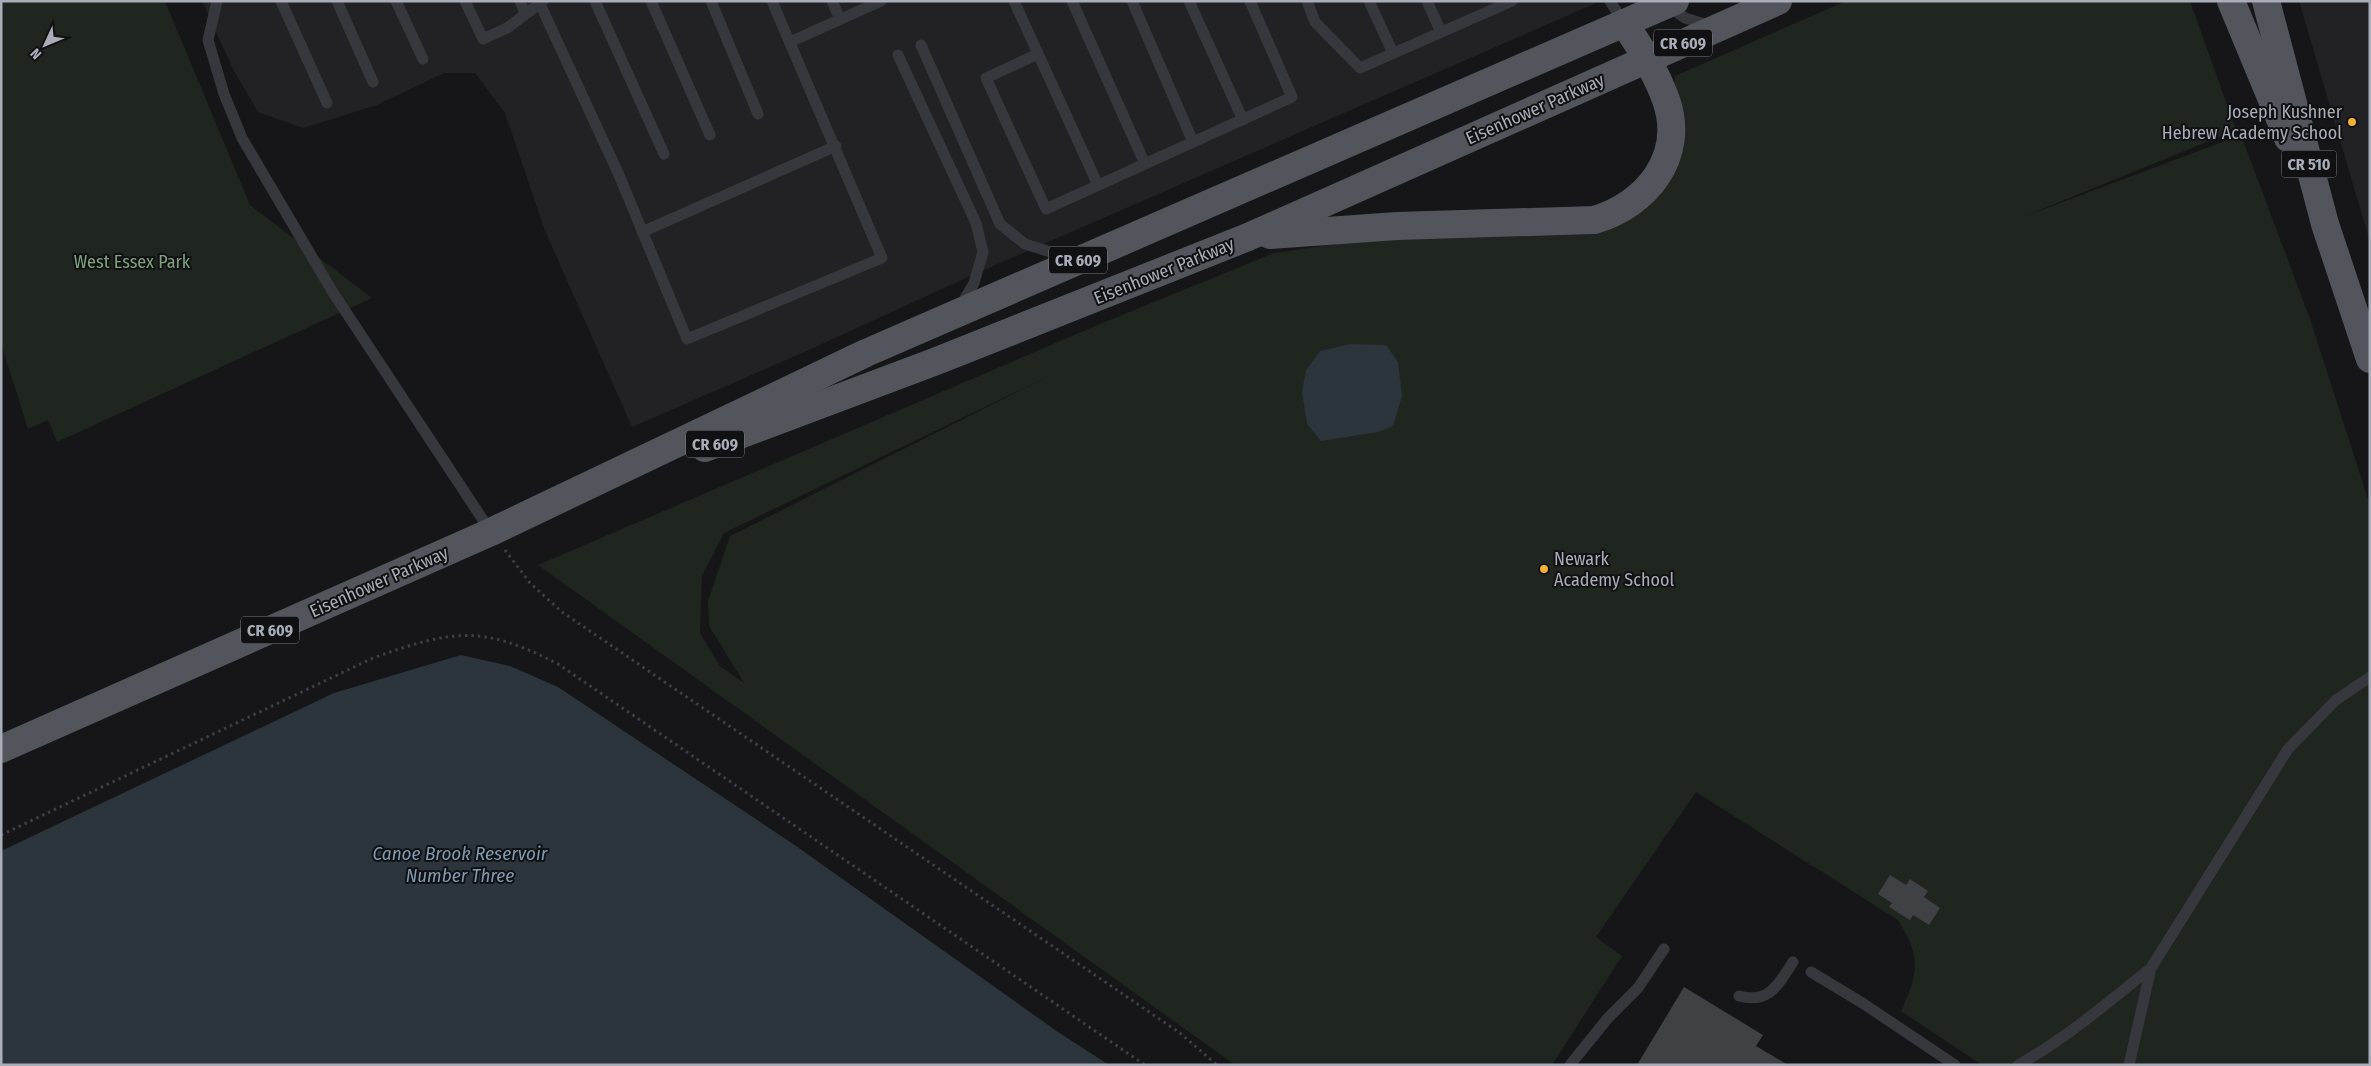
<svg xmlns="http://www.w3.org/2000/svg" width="2371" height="1066" font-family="'Fira Sans Condensed',sans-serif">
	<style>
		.built { fill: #222225 }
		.green { fill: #1e261f; fill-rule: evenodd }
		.water { fill: #2c353c }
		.building { fill: #404145 }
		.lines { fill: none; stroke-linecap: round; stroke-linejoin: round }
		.path { stroke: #3d3f44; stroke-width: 3; stroke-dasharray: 2.5 4; stroke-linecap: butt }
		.service { stroke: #37383d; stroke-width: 11 }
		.primary { stroke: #53555c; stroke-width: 28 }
		.poi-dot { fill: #f2b134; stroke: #111113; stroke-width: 2 }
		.labels { text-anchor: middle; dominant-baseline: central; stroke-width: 4; stroke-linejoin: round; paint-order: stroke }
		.shield { fill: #111113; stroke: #7b7e86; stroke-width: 1 }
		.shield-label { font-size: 16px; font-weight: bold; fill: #a8adb8 }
		.street-label { font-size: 18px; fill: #a8adb8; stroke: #111113 }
		.poi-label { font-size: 18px; fill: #a8adb8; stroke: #111113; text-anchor: end }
		.park-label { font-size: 18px; fill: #7fa381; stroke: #111113 }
		.water-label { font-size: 19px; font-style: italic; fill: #7f9bb3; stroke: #111113 }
	</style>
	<rect width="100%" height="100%" fill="#161618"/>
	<g class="built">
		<polygon points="202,1 1601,1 968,277 809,350 632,427 545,231 505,113 475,73 444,73 377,105 303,128 258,112 234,71"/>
		<polygon points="2299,1 2370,1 2370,242"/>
	</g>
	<g class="green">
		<polygon points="1,1 165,1 250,205 372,298 57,442 48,420 28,429 1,344"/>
		<path d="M1846,1H2190L2236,130L2023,217L2241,135L2310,319L2370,505V1065H1982L1901,1011C1919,971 1921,958 1898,920L1696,792L1596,937L1622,956L1552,1065H1235L538,565L1100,324L1274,253L1358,241L1592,234L1670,183L1675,76ZM1051,375L730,536L708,601L709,626L744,683L720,666L700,633L702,576L724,533Z"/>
	</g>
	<g class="water">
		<polygon points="1350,344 1386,345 1398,362 1402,396 1393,426 1378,432 1321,441 1307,424 1302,392 1306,370 1320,351"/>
		<polygon points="461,655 510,666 558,687 796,846 1058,1032 1109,1065 1,1065 1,851 334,693"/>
	</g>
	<g class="building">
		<polygon points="1890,875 1906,885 1910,879 1928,891 1924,897 1940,908 1929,925 1913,915 1910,920 1889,907 1892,903 1878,894"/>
		<polygon points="1684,987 1763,1035 1756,1046 1788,1065 1637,1065"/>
	</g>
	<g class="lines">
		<g class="path">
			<polyline points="505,550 530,583 562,612 1180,1033 1217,1065"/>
			<path d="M1,835L373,658C452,630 481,624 558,664L1145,1065"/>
		</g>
		<g class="service">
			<polyline points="217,1 208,40 224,94 242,138 332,291 491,532"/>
			<polyline points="281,1 327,103"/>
			<polyline points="337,1 373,82"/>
			<polyline points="396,1 423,59"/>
			<polyline points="465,1 483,39 507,28 543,1"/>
			<polyline points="520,1 525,13"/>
			<polyline points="595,1 664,154"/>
			<polyline points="651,1 710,135"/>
			<polyline points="711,1 758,114"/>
			<polyline points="832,1 840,19"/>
			<polyline points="1014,1 1098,185"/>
			<polyline points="1072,1 1145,164"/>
			<polyline points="1132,1 1193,142"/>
			<polyline points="1189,1 1243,120"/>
			<polyline points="1307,1 1315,22 1360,68 1512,1"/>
			<polyline points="1369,1 1393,53"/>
			<polyline points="1427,1 1441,32"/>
			<polyline points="1610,1 1624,23"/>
			<polyline points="540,4 619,175 687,339 882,258 772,1"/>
			<polyline points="1667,5 1685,18 1711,26"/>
			<polyline points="790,42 881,1"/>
			<polyline points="921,45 1000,224 1025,244 1054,253 1074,255"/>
			<polyline points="1038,54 986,78 1046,209 1292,97 1250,1"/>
			<polyline points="898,55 976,223 983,252 974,283 960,307"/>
			<polyline points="642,232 836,146"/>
			<polyline points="1811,972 1864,1004 1955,1065"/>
			<path d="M1739,996C1769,1004 1778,985 1793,962"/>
			<polyline points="1570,1065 1608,1018 1638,988 1664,949"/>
			<path d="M2018,1065C2067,1038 2108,1002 2151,968"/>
			<polyline points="2129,1065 2151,968 2288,749 2336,700 2370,677"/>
		</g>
		<g class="primary">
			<polyline points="2231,1 2288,138"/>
			<polyline points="2266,1 2325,224 2370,359"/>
			<path d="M1270,235L1397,226L1594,220C1646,205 1686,157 1666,100C1656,72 1641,48 1624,23"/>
			<polyline points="705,448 934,362 1248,237 1778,1"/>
			<polyline points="1,749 491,532 866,353 1675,1"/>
		</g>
	</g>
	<g class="poi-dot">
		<circle cx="2352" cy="122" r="5"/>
		<circle cx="1544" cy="569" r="5"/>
	</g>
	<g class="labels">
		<g class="shield">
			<rect x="1654" y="29.5" width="58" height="27" rx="4"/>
			<rect x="2281.5" y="150.5" width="55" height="27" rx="4"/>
			<rect x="1049" y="246.5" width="58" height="27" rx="4"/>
			<rect x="686" y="430.5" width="58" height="27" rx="4"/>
			<rect x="241" y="616.5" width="58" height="27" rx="4"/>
		</g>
		<g class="shield-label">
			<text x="1683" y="43">CR 609</text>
			<text x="2309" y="164">CR 510</text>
			<text x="1078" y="260">CR 609</text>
			<text x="715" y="444">CR 609</text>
			<text x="270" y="630">CR 609</text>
		</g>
		<g class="street-label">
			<text transform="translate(1535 109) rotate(-24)">Eisenhower Parkway</text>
			<text transform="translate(1164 271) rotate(-22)">Eisenhower Parkway</text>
			<text transform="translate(379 582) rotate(-24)">Eisenhower Parkway</text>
		</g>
		<g class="poi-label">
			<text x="2342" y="112">Joseph Kushner<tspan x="2342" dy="21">Hebrew Academy School</tspan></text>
			<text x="1554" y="559" text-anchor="start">Newark<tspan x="1554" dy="21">Academy School</tspan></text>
		</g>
		<g class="park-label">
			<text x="132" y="262">West Essex Park</text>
		</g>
		<g class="water-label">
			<text x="460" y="853">Canoe Brook Reservoir<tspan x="460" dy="22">Number Three</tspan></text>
		</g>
	</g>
	<rect width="2371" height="1066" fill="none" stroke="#a8adb8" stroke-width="5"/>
	<g transform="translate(45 45) rotate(226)" stroke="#111113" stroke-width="4" paint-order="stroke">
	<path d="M0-4L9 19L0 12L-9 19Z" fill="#a8adb8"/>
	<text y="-8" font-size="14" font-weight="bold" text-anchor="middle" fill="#a8adb8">N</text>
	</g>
</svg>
